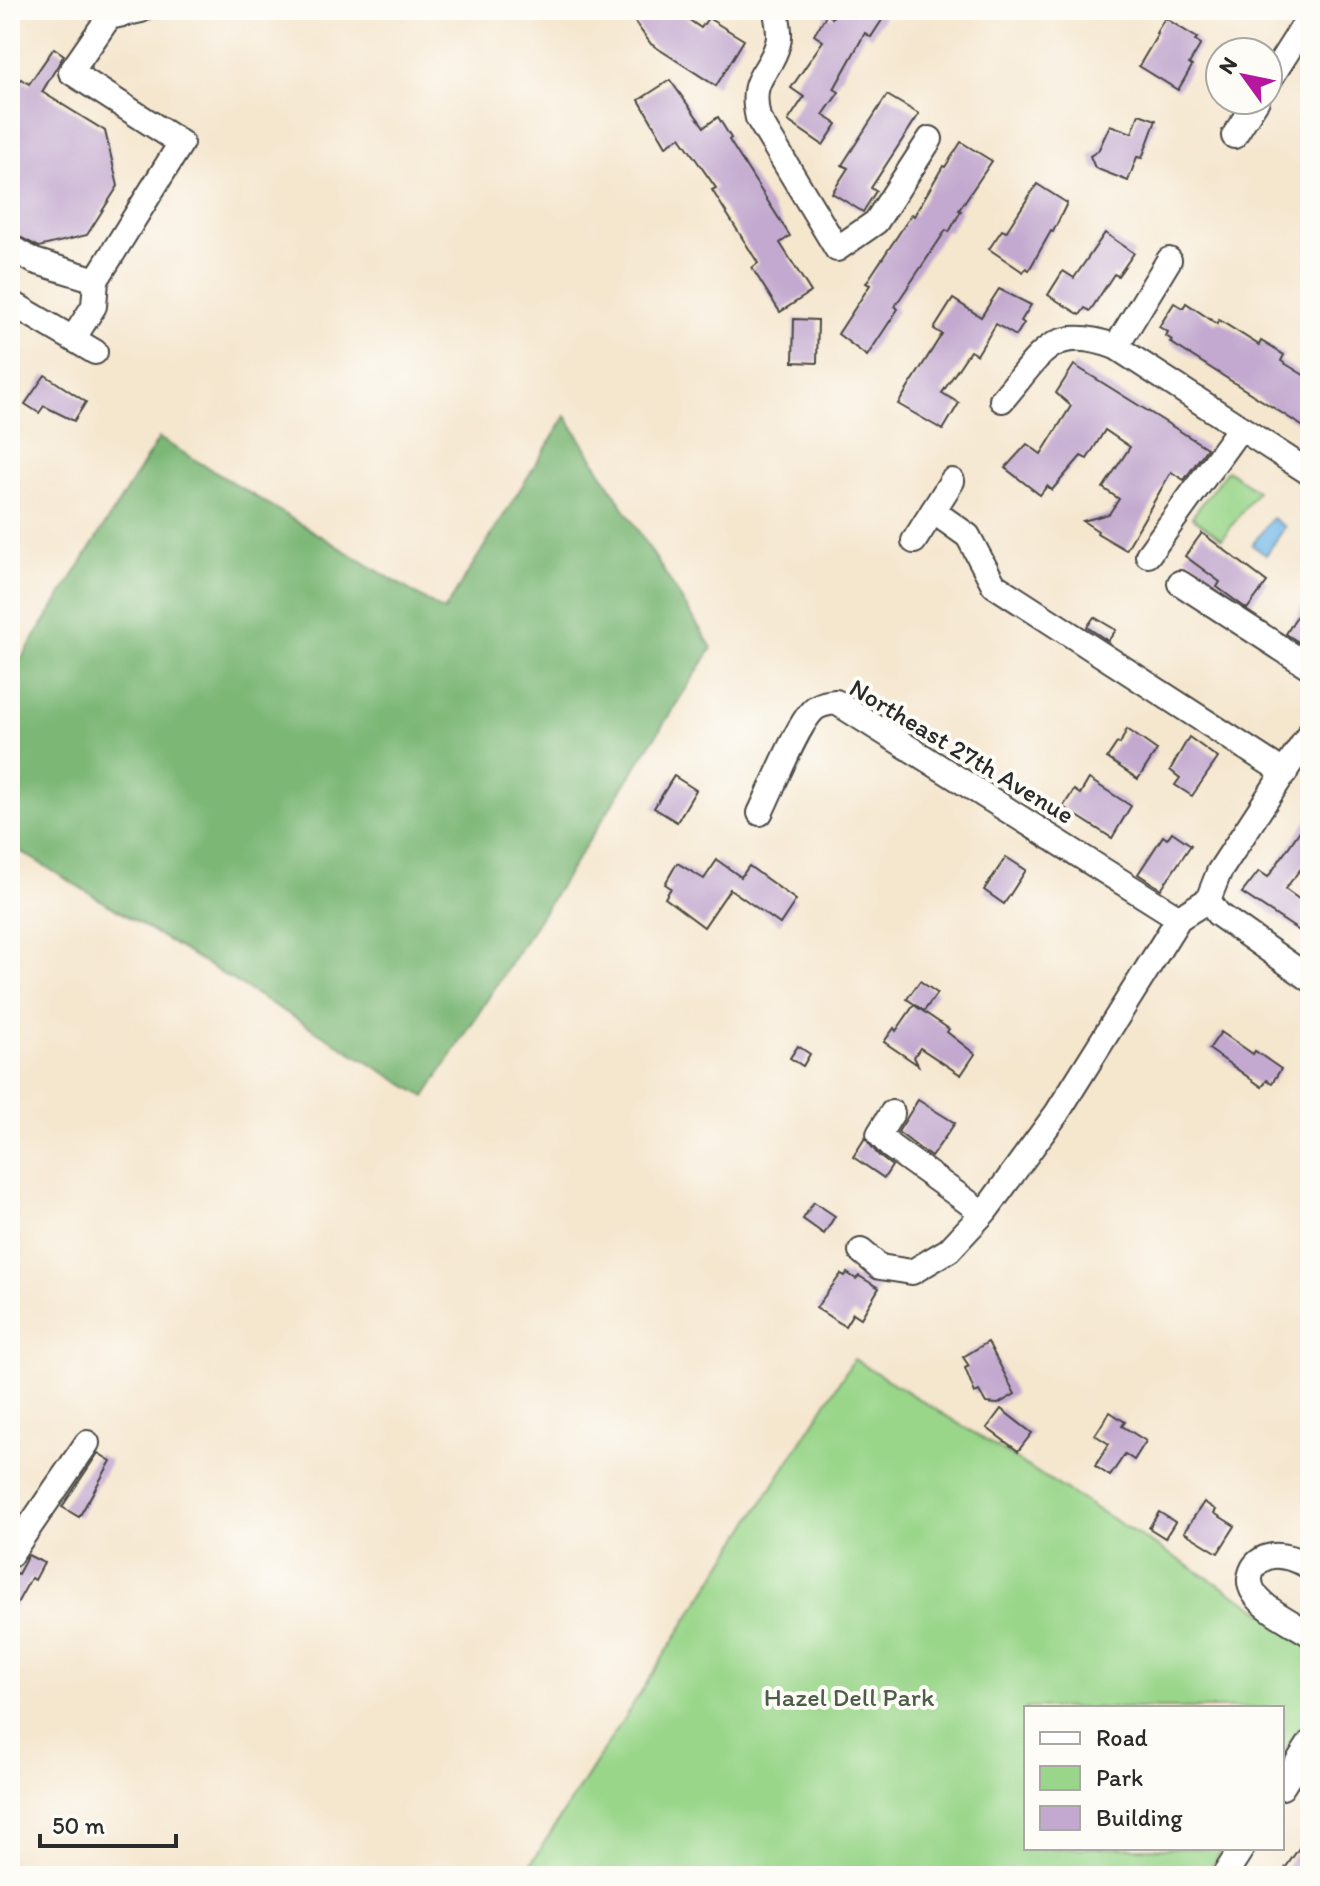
<svg xmlns="http://www.w3.org/2000/svg" width="1320" height="1886" font-family="Itim,sans-serif">
	<style>
		.green { fill: #9ad68a; stroke: #62805a; stroke-width: 2 }
		.forest { fill: #7bb776; stroke: #537150; stroke-width: 2 }
		.water { fill: #71b7e8; stroke: #4e718a; stroke-width: 2 }
		.building { fill: #c3a9cf }
		.lines { fill: none; stroke-linecap: round; stroke-linejoin: round }
		.minor-casing { stroke: #494743; stroke-width: 28 }
		.minor { stroke: #fff; stroke-width: 24 }
		.labels { text-anchor: middle; dominant-baseline: central; stroke-width: 8; stroke-linejoin: round; paint-order: stroke }
		.street-label { font-size: 26px; fill: #2b2b2b; stroke: #fdfcf7 }
		.park-label { font-size: 26px; fill: #4c5e48; stroke: #fdfcf7 }
	</style>
	<rect width="100%" height="100%" fill="#fdfcf7"/>
	<filter id="ink" filterUnits="userSpaceOnUse"><feTurbulence type="fractalNoise" baseFrequency=".0125" numOctaves="2"/><feDisplacementMap in="SourceGraphic" scale="16" xChannelSelector="R" yChannelSelector="G"/><feConvolveMatrix kernelMatrix="1 2 1 2 8 2 1 2 1" color-interpolation-filters="sRGB"/></filter>
	<filter id="wash" filterUnits="userSpaceOnUse"><feTurbulence type="fractalNoise" baseFrequency=".006" numOctaves="4" result="noise"/><feDisplacementMap in="SourceGraphic" scale="32" xChannelSelector="R" yChannelSelector="G"/><feGaussianBlur stdDeviation="1.8" result="paint"/><feColorMatrix in="noise" values="0 0 0 0 0 0 0 0 0 0 0 0 0 0 0 0 0 1.4 0 .05"/><feComposite in="paint" operator="in"/></filter>
	<g filter="url(#wash)">
		<rect width="100%" height="100%" fill="#f5e6ce"/>
		<g class="green">
			<polygon points="1227,470 1257,491 1222,539 1192,517"/>
			<polygon points="854,1359 1310,1641 1310,1714 1282,1757 1282,1708 1026,1708 1026,1848 1223,1848 1205,1876 523,1876"/>
		</g>
		<polygon class="forest" points="566,416 712,648 425,1097 10,845 10,677 159,438 444,611"/>
		<polygon class="water" points="1272,518 1285,527 1266,555 1252,545"/>
		<g id="blocks">
			<g class="building">
				<polygon points="626,10 675,10 701,28 708,18 744,40 716,86 651,44"/>
				<polygon points="837,10 885,10 881,15 884,17 871,37 865,33 834,89 839,92 823,115 837,124 823,145 788,121 804,97 791,88 823,41 814,35 827,14 832,18"/>
				<polygon points="1165,18 1197,38 1195,40 1201,44 1189,64 1192,66 1178,90 1139,66 1158,34 1156,33"/>
				<polygon points="54,48 64,55 42,92 105,131 118,186 87,235 39,247 10,232 10,98 21,79 29,84"/>
				<polygon points="670,80 704,127 718,117 731,138 729,140 790,236 780,243 811,292 780,312 752,268 758,263 712,190 716,188 680,137 666,146 639,100"/>
				<polygon points="887,95 919,114 871,188 876,191 863,212 832,193 848,168 842,165"/>
				<polygon points="1139,114 1156,120 1142,158 1137,157 1128,181 1095,168 1090,156 1098,151 1110,125 1132,133"/>
				<polygon points="961,142 992,161 959,210 961,211 949,232 946,230 895,306 898,309 867,356 838,334 870,285 866,283 912,214 914,216 943,166 945,167"/>
				<polygon points="1037,184 1067,203 1053,232 1051,231 1029,270 1026,268 1023,272 989,249 1002,230 1006,232"/>
				<polygon points="1105,233 1134,253 1118,276 1114,274 1090,311 1085,308 1080,315 1048,295 1063,271 1074,278"/>
				<polygon points="999,289 1031,305 1021,321 1024,323 1016,336 996,324 977,355 970,351 942,393 959,403 943,430 898,404 942,334 934,329 953,299 981,317"/>
				<polygon points="1174,303 1183,308 1186,303 1217,324 1219,320 1259,345 1261,341 1284,355 1281,361 1310,379 1310,431 1170,342 1172,340 1166,336 1168,332 1159,327"/>
				<polygon points="794,319 818,320 817,363 793,362"/>
				<polygon points="1074,365 1207,448 1184,480 1171,472 1126,550 1097,533 1098,531 1083,521 1109,514 1119,499 1103,488 1130,447 1105,430 1087,459 1081,456 1052,490 1047,486 1040,495 1005,468 1027,444 1041,454 1071,406 1056,393"/>
				<polygon points="45,375 86,402 74,421 44,406 39,413 25,404"/>
				<polygon points="1202,533 1267,582 1247,609 1217,587 1220,582 1185,556"/>
				<polygon points="1310,594 1310,649 1286,634"/>
				<polygon points="1094,617 1116,630 1108,641 1087,627"/>
				<polygon points="1127,729 1157,750 1138,779 1107,758 1117,743 1120,744"/>
				<polygon points="1189,737 1218,758 1192,796 1175,785 1180,778 1170,770"/>
				<polygon points="674,776 696,790 677,822 654,808"/>
				<polygon points="1089,779 1131,806 1112,838 1063,807 1074,790 1080,794"/>
				<polygon points="1310,816 1310,857 1285,889 1310,907 1310,938 1242,893 1259,871 1268,877"/>
				<polygon points="1172,832 1191,845 1161,889 1138,874 1163,836 1167,839"/>
				<polygon points="1006,857 1026,870 1004,904 984,890"/>
				<polygon points="717,860 741,877 749,866 796,900 780,924 730,889 704,927 665,898 671,888 665,884 677,863 704,879"/>
				<polygon points="920,981 937,993 924,1011 907,999"/>
				<polygon points="914,1005 949,1029 947,1032 975,1054 961,1075 920,1048 914,1057 918,1065 884,1042 894,1028 896,1031"/>
				<polygon points="1221,1032 1253,1054 1255,1051 1281,1069 1272,1083 1267,1080 1262,1087 1209,1049"/>
				<polygon points="798,1046 810,1054 803,1066 790,1058"/>
				<polygon points="918,1100 955,1123 931,1157 898,1132"/>
				<polygon points="865,1138 879,1156 892,1166 884,1178 853,1157"/>
				<polygon points="814,1202 835,1216 824,1234 803,1219"/>
				<polygon points="847,1273 856,1279 859,1276 879,1288 861,1318 853,1313 845,1326 816,1308 841,1274 845,1276"/>
				<polygon points="988,1342 1015,1394 998,1404 986,1403 979,1391 975,1393 965,1368 969,1366 963,1357"/>
				<polygon points="1001,1409 1032,1433 1018,1451 987,1428"/>
				<polygon points="1110,1412 1125,1422 1122,1426 1146,1441 1134,1460 1125,1454 1110,1476 1095,1466 1109,1444 1095,1435"/>
				<polygon points="98,1453 111,1461 79,1517 62,1507"/>
				<polygon points="1204,1502 1216,1510 1214,1513 1235,1526 1218,1553 1184,1532"/>
				<polygon points="1159,1512 1175,1522 1165,1538 1149,1528"/>
				<polygon points="28,1555 44,1563 35,1580 31,1578 10,1616 10,1570 18,1574"/>
				<polygon points="1310,1832 1310,1876 1294,1876 1284,1870"/>
			</g>
		</g>
	</g>
	<g filter="url(#ink)">
		<use href="#blocks" fill-opacity="0" stroke="#494743" stroke-width="2"/>
		<g class="lines">
			<defs>
				<g id="minor">
					<path d="M776,10C777,20 781,33 778,43C770,75 748,75 758,118L837,249L876,222L930,139"/>
					<polyline points="1268,82 1310,16"/>
					<polyline points="1234,136 1257,100"/>
					<polyline points="10,247 34,261 96,280"/>
					<polyline points="10,302 95,352"/>
					<polyline points="73,339 94,306 96,280 181,143 71,72 109,17 141,10"/>
					<polyline points="1116,347 1169,260"/>
					<path d="M1002,400C1040,356 1051,322 1116,347L1310,473"/>
					<polyline points="952,481 933,511 968,536 994,585 1285,773"/>
					<polyline points="914,541 933,511"/>
					<polyline points="1148,555 1240,428"/>
					<polyline points="1180,583 1310,667"/>
					<path d="M760,813C772,789 796,727 813,710C819,704 827,703 836,702L1179,918"/>
					<polyline points="1208,900 1218,914 1310,979"/>
					<polyline points="892,1113 879,1134 890,1146 983,1213"/>
					<polyline points="861,1251 880,1267 912,1272 949,1250 986,1210 1057,1113 1179,918 1208,900 1219,872 1310,733"/>
					<polyline points="10,1555 87,1443"/>
					<path d="M1310,1567C1299,1560 1281,1553 1268,1557C1252,1562 1245,1579 1254,1593C1266,1611 1292,1622 1310,1634"/>
					<polyline points="1282,1787 1310,1743"/>
					<polyline points="1224,1876 1242,1848"/>
				</g>
			</defs>
			<use href="#minor" class="minor-casing"/>
			<use href="#minor" class="minor"/>
		</g>
	</g>
	<g class="labels">
		<g class="street-label">
			<text transform="translate(962 751) rotate(31)">Northeast 27th Avenue</text>
		</g>
		<g class="park-label">
			<text x="849" y="1697">Hazel Dell Park</text>
		</g>
	</g>
	<rect width="1320" height="1886" fill="none" stroke="#fdfcf7" stroke-width="40"/>
	<rect x="1024" y="1706" width="260" height="144" fill="#fdfcf7" stroke="#a9a8a5" stroke-width="2"/>
	<rect x="1040" y="1732" width="40" height="12" fill="#ffffff" stroke="#a9a8a5" stroke-width="2"/>
	<text x="1096" y="1746" font-size="24" fill="#2b2b2b">Road</text>
	<rect x="1040" y="1766" width="40" height="24" fill="#9ad68a" stroke="#a9a8a5" stroke-width="2"/>
	<text x="1096" y="1786" font-size="24" fill="#2b2b2b">Park</text>
	<rect x="1040" y="1806" width="40" height="24" fill="#c3a9cf" stroke="#a9a8a5" stroke-width="2"/>
	<text x="1096" y="1826" font-size="24" fill="#2b2b2b">Building</text>
	<g transform="translate(1244 76) rotate(303)"><circle r="38" fill="#fdfcf7" stroke="#a9a8a5" stroke-width="2"/>
	<path d="M0-6L14 30L0 20L-14 30Z" fill="#b5179e"/>
	<text y="-12" font-size="22" font-weight="bold" text-anchor="middle" fill="#2b2b2b">N</text>
	</g>
	<path d="M40 1834v12h136v-12" fill="none" stroke="#2b2b2b" stroke-width="4"/>
	<text x="52" y="1834" font-size="24" fill="#2b2b2b" stroke="#fdfcf7" stroke-width="6" paint-order="stroke">50 m</text>
</svg>
